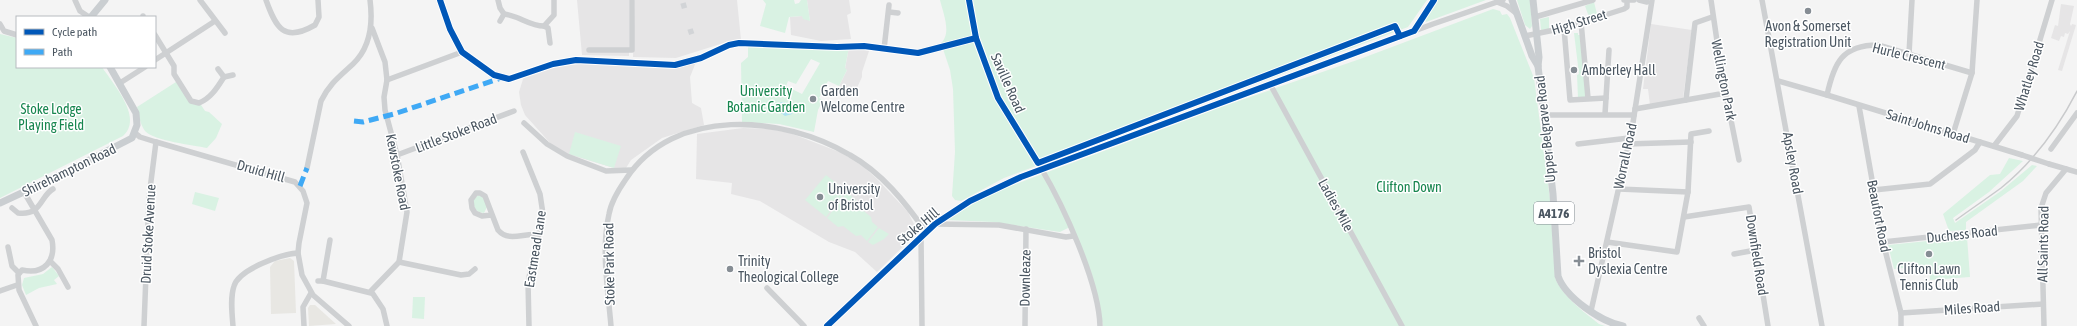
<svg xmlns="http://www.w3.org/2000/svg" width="2077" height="326" font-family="'Asap Condensed',sans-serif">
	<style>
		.commercial { fill: #e8e7e3 }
		.education { fill: #e6e5e6 }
		.green { fill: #d9f2e3; fill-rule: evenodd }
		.water { fill: #aee2f0 }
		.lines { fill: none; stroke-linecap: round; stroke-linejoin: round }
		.minor-tunnel { stroke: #d2d4d7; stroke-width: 5.5; stroke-dasharray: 5.5 3; stroke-linecap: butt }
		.minor { stroke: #ced0d2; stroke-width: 5.5 }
		.major { stroke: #caced1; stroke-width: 7 }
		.rail { stroke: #c9cacc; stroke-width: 1.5 }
		.minor-bridge { stroke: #ced0d2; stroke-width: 5.5 }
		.quiet { stroke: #3fa9f5; stroke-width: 5; stroke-dasharray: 10 5; stroke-linecap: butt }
		.cycleway-casing { stroke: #fff; stroke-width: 8 }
		.cycleway { stroke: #0057b8; stroke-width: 6 }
		.poi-dot { fill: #868d94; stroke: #fff; stroke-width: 1.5 }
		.labels { text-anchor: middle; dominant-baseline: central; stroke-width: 3; stroke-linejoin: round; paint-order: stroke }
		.shield { fill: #fff; stroke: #808990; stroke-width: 1 }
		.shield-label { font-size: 13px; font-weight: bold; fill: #4a5661 }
		.street-label { font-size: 14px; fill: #4a5661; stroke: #fff }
		.poi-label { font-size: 14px; fill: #4a5661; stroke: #fff; text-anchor: start }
		.park-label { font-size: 14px; fill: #17864f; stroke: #fff }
	</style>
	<rect width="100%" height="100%" fill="#f4f4f4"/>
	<g class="commercial">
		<polygon points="290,258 294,261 296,313 271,314 270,267 275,261"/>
		<polygon points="310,305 315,305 336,324 309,326 308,308"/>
	</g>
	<g class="education">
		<polygon points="577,0 629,0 629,56 582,55"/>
		<polygon points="635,0 737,0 741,40 730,41 676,58 633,57"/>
		<polygon points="807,0 849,0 851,13 847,15 851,39 821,41 791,35 790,17 802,16 810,21"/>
		<polygon points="2061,4 2074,6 2070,24 2071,26 2072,24 2076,25 2062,71 2058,70 2070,31 2068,34 2065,33 2064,37 2061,36 2059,41 2051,38 2055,25 2058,26"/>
		<polygon points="1651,24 1692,30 1683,98 1650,105 1648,89 1643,89"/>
		<polygon points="849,47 869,51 862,72 862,77 855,92 839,86 847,70 845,69"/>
		<polygon points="696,62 690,77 692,103 701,108 704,125 662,138 631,160 626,168 614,168 568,154 552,145 525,115 521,105 519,92 524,76 555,67 586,63 676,67"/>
		<polygon points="743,128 769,129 790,133 842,153 864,167 877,179 908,212 918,232 877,272 855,252 829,242 760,201 731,194 732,183 696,179 697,134"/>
	</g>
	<g class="green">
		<polygon points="763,0 794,0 795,4 799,3 801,0 807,0 810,21 803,19 802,16 789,17 785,33 760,26 766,4"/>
		<path d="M940,0H1427L1408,27L1004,178L961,201L955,200L952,196L955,152L953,89L950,70L941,43C952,33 943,13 940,0Z"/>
		<polygon points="1437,0 1486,0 1426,22 1424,19"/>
		<polygon points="1517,0 1530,0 1532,26 1530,29 1525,25"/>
		<polygon points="1594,2 1597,14 1589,17 1585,6"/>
		<path d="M1493,9L1500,11L1502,15L1507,14L1510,18L1534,78L1550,199L1555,278C1563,297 1583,311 1599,324L1605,326H1103L1092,275L1072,226L1060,232L993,222L947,220L989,194L1037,176L1224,106L1360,59Z"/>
		<polygon points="1549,17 1549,29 1541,30 1540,19"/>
		<polygon points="1574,33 1578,33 1578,35 1580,35 1586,97 1578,98 1577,75 1579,74"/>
		<path d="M0,34L17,38V67H102C113,84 144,118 123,136L0,198Z"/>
		<path d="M748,43L834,48L849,47L845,68L847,70L839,86L828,81L819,98L823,100L818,110L814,132L779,124L742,122L741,63L748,57ZM811,59L820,63L802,94L786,86L788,81L796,84Z"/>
		<path d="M176,82L192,104L201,105L205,111L209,112L222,124L216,138L207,148C193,145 154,141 145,131C140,124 139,115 137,107Z"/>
		<polygon points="575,132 621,146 614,168 569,154"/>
		<polygon points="2009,158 2023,161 1989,192 1953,218 1955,223 2001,191 2032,165 2037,166 2023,181 1966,222 1966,230 1949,231 1943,214 1990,175 2000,174"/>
		<polygon points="826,175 846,191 826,217 805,200"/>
		<polygon points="195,192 219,198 215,211 192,204"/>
		<polygon points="847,192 858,202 859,207 871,217 872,222 878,227 867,241 861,235 856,236 843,226 838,227 827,218"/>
		<path d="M478,195L483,197L487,207L484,213C475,212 474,208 473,200Z"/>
		<polygon points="879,228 889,234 884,239 873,245 868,242"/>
		<polygon points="1967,237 1970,277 1930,280 1929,265 1894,269 1888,245"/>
		<polygon points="52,267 59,276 54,280 57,284 39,288 26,295 22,285 24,278 43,274"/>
		<polygon points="413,297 425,297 424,319 412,318"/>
	</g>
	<polygon class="water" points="781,102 787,103 793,109 792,114 785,116 781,113 778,106"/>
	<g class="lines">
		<g class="minor-tunnel">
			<polyline points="683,3 685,10"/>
			<polyline points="690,29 692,35"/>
		</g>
		<g class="minor">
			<polyline points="75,0 80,11 89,17"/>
			<polyline points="200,0 225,33"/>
			<path d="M266,0C276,28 284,43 315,25L319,17L318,0"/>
			<polyline points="440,0 450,29 462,52 494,75"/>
			<path d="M498,0L500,8L504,14C520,16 529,26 544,26L554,15V0"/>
			<path d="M969,0C975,34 984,67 998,98C1010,123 1028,145 1041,168C1063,205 1099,283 1100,326"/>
			<polyline points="1624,0 1634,0"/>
			<polyline points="1639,0 1647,2"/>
			<polyline points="1711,0 1722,75 1739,160"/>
			<polyline points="1762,0 1822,326"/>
			<polyline points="1497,2 1507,6 1516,13"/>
			<polyline points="889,12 898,13"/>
			<polyline points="143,16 143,17"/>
			<polyline points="1535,17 1593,0"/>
			<polyline points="500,21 504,14"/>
			<polyline points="1581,22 1588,98"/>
			<polyline points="0,24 4,31 17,35"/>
			<polyline points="544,26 548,28 550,43"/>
			<polyline points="372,28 385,62 387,80 384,97 385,110 397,155 407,212 399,262 371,291 383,309 387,326"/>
			<polyline points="1564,28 1570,100 1606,98"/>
			<polyline points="1414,31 1434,0"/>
			<path d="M155,35L174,66V74L191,101L199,103C211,98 217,88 224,77"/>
			<polyline points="1525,36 1564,28 1624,9 1627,7 1627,1"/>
			<polyline points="864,46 918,53 976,38"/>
			<polyline points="884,49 889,5"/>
			<polyline points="589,50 632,50 632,0"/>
			<polyline points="1909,54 1912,0"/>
			<polyline points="155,60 215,21"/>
			<polyline points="218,69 224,77 233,75"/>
			<polyline points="387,80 462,52"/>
			<polyline points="1778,81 1827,95 2022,155"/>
			<polyline points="120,83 145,67"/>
			<polyline points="1270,84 1402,326"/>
			<path d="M1827,95C1834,63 1842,45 1878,45L1972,73"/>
			<polyline points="1686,100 1695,23 1712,17"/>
			<polyline points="1859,106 1883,242 1901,313 1901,326"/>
			<polyline points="1635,109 1720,94 1725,91"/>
			<polyline points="1605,114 1609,50"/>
			<polyline points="1544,115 1634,115"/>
			<polyline points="524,123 547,144 567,156 606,171 631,170"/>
			<polyline points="135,133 140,137 156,142 295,182 303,191 307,203 299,243 298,253 302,275 313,295 349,326"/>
			<polyline points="1953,134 1972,73 1977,0"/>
			<polyline points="1578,144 1629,138"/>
			<polyline points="1627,144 1691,142"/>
			<polyline points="1994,146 2017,116 2052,0"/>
			<polyline points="2051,149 2077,113"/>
			<polyline points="523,152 540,194 543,214 528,282 529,326"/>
			<polyline points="397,155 514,111"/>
			<polyline points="2049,164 2077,172"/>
			<path d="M307,168L321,101C329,84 340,76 353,64C371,47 373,23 370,0"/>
			<polyline points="1619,189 1688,192"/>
			<polyline points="1874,190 1930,184 1975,150 1980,142"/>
			<path d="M24,192L52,240C56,261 44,275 22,270L18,275L19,290L36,326"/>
			<path d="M12,208L18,213C42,216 40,196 53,189"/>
			<path d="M491,215L482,216L475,213L472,208L471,200L476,193H480L485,196L498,230C509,243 525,232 539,235"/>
			<polyline points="1684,217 1749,207 1768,326"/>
			<polyline points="935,224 999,225 1066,237 1073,236"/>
			<polyline points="921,236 922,326"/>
			<polyline points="1607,242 1677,252 1688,192 1691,134 1709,131"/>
			<polyline points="1883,242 2041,225"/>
			<polyline points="8,247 12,266 19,273"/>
			<polyline points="1734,254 1756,250"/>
			<polyline points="50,261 58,269 68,287"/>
			<polyline points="399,262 461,275 469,274 475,269"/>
			<polyline points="318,281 323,281 371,293"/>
			<polyline points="323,281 330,240"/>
			<polyline points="767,288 804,326"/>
			<polyline points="0,291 17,285"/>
			<polyline points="1591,311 1632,129 1652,0"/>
			<polyline points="1901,313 2043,304"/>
			<polyline points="1699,318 1704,326"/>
			<polyline points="144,326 149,197 156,142"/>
			<path d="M233,326C232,313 230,298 234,286C239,269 282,254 298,253"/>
			<polyline points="304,326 303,307 311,293"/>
			<path d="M611,326C608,290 601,250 609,214C611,202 619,189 626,179C674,106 783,115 850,155C882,173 905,202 926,232"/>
			<polyline points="827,326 935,224 970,201 1006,183 1433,24 1503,0"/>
			<polyline points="1025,326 1026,229"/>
			<polyline points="2044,326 2041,208 2046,193 2066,169"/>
		</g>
		<g class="major">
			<polyline points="1512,0 1532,56 1538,66"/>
			<path d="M1533,0L1539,57L1538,66L1553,194L1558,276C1565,297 1601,322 1623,326"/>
			<polyline points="91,17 105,0"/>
			<polyline points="0,203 60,175 132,138 137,125 136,113 110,67"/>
		</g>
		<path class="rail" d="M1956,220C1971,209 1986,199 2001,188C2033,162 2058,128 2077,91"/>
		<polyline class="minor-bridge" points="2022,155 2049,164"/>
		<g class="quiet">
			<polyline points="354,121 363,122 394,114 501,78"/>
			<polyline points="300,186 307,168"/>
		</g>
		<defs>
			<g id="cycleway">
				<polyline points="440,0 450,29 462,52 494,75 509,79 553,64 576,60 675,65 701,58 729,45 739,43 837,47 864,46 918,53 976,38"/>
				<polyline points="969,0 976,38 998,98 1038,163 1395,26 1400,36"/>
				<polyline points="827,326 935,224 970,201 1021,177 1414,31 1434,0"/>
			</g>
		</defs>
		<use href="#cycleway" class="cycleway-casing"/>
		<use href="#cycleway" class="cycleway"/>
	</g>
	<g class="poi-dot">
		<circle cx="1808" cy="11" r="4"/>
		<circle cx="1574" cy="70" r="4"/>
		<circle cx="813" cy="99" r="4"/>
		<circle cx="820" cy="197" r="4"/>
		<circle cx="1929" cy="254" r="4"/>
		<path d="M1577 255h4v4h4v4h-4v4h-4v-4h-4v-4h4z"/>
		<circle cx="730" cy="269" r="4"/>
	</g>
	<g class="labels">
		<rect class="shield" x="1534" y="202" width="40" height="22" rx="3"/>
		<g class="shield-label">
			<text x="1554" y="213">A4176</text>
		</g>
		<g class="street-label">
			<text transform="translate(1579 22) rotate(-17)">High Street</text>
			<text transform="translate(1909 56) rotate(14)">Hurle Crescent</text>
			<text transform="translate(2029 76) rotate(-73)">Whatley Road</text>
			<text transform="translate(1724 80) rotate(79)">Wellington Park</text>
			<text transform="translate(1008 83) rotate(66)">Saville Road</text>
			<text transform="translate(1928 126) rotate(17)">Saint Johns Road</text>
			<text transform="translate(1545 129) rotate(-96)">Upper Belgrave Road</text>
			<text transform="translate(456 133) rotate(-21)">Little Stoke Road</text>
			<text transform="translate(1625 156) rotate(-78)">Worrall Road</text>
			<text transform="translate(1793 163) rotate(80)">Apsley Road</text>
			<text transform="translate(69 170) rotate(-26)">Shirehampton Road</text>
			<text transform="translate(261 171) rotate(16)">Druid Hill</text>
			<text transform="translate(398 172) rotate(79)">Kewstoke Road</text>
			<text transform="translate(1336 205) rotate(61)">Ladies Mile</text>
			<text transform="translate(1879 216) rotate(79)">Beaufort Road</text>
			<text transform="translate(918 226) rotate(-40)">Stoke Hill</text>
			<text transform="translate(148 234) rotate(-87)">Druid Stoke Avenue</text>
			<text transform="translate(1962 234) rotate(-6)">Duchess Road</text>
			<text transform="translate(2043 244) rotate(-89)">All Saints Road</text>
			<text transform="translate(535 249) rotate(-81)">Eastmead Lane</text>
			<text transform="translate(1757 255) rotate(81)">Downfield Road</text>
			<text transform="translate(609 264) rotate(-91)">Stoke Park Road</text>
			<text transform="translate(1025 278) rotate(-89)">Downleaze</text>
			<text transform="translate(1972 308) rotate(-4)">Miles Road</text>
		</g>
		<g class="poi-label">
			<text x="1808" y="26" text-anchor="middle">Avon &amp; Somerset<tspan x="1808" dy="16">Registration Unit</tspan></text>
			<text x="1582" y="70">Amberley Hall</text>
			<text x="821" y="91">Garden<tspan x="821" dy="16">Welcome Centre</tspan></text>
			<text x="828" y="189">University<tspan x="828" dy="16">of Bristol</tspan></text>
			<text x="1588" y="253">Bristol<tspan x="1588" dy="16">Dyslexia Centre</tspan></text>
			<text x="738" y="261">Trinity<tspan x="738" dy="16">Theological College</tspan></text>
			<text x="1929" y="269" text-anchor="middle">Clifton Lawn<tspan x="1929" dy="16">Tennis Club</tspan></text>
		</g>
		<g class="park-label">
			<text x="766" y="91">University<tspan x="766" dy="16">Botanic Garden</tspan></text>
			<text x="51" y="109">Stoke Lodge<tspan x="51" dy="16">Playing Field</tspan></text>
			<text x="1409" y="187">Clifton Down</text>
		</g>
	</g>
	<rect x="16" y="16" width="140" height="52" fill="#ffffff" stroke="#b7bbc0"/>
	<rect x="24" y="29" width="20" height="6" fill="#0057b8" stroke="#b7bbc0"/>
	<text x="52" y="36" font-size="12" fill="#4a5661">Cycle path</text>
	<rect x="24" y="49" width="20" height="6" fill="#3fa9f5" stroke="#b7bbc0"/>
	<text x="52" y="56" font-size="12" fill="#4a5661">Path</text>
</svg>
